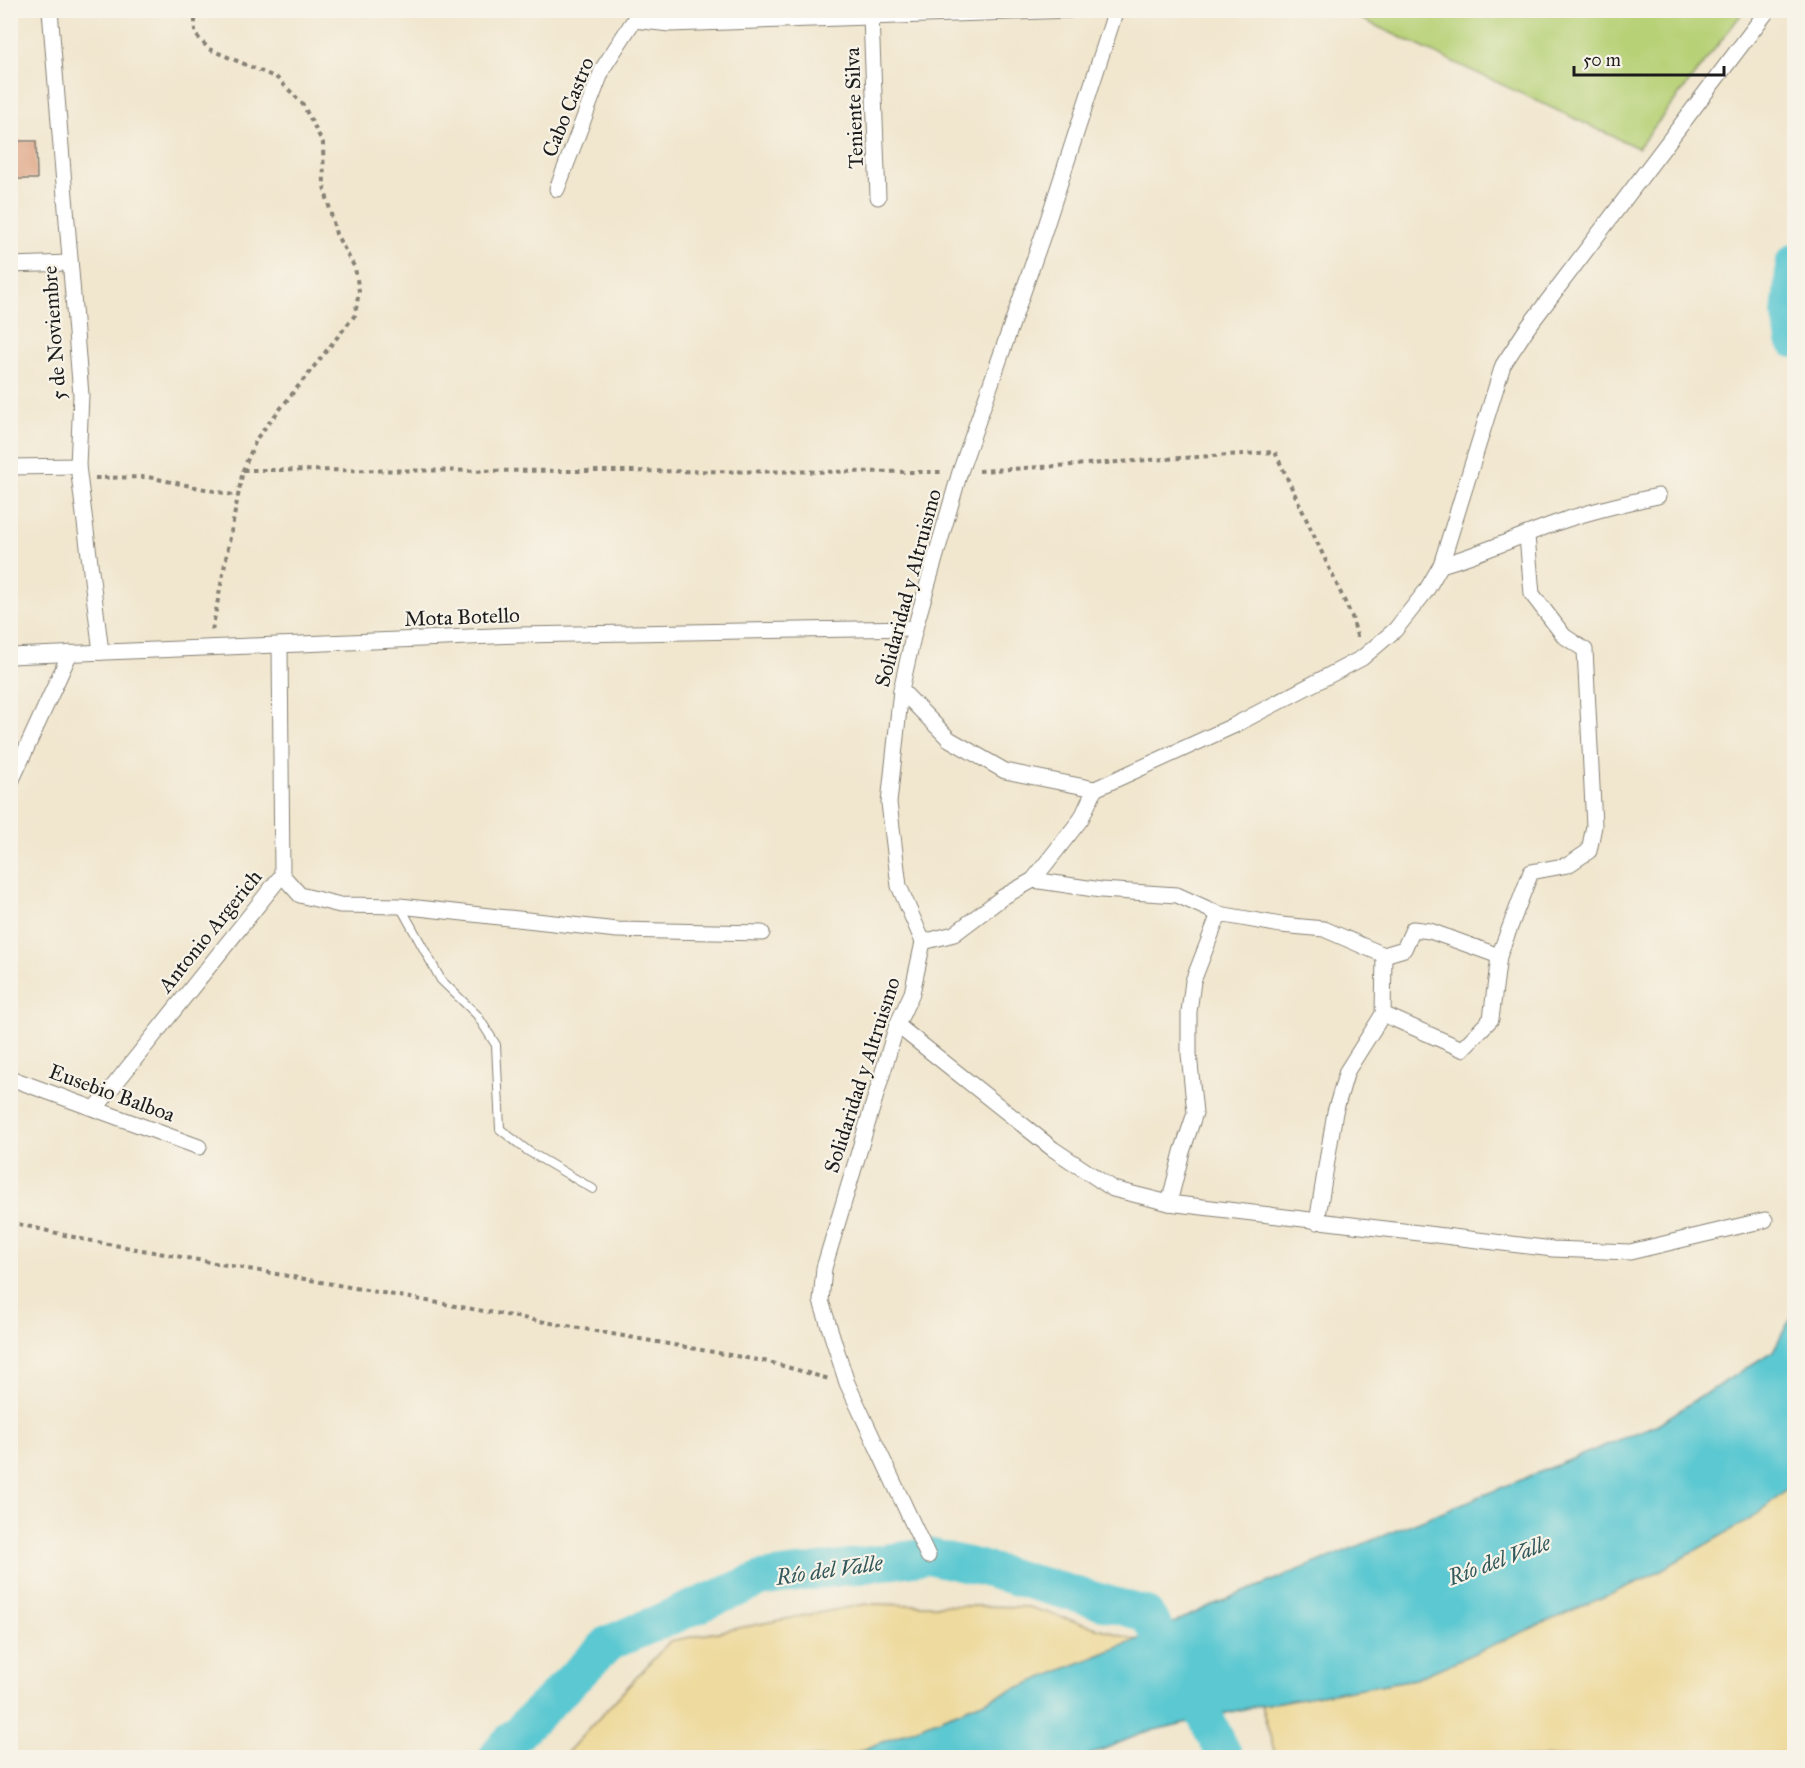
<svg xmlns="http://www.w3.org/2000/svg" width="1805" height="1768" font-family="'IM FELL Great Primer',serif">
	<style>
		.green { fill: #b7d177; stroke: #6a764a; stroke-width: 1.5 }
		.sand { fill: #eeda9e; stroke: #857b5d; stroke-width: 1.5 }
		.water { fill: #5bc8d1; stroke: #3c7276; stroke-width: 1.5 }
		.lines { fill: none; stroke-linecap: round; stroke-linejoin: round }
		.river { stroke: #5bc8d1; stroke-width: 36 }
		.building { fill: #d9946f }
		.lane-casing { stroke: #868175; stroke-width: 10 }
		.street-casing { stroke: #868175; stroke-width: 17 }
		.path { stroke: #868175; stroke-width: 4; stroke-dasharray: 4.5 4.5; stroke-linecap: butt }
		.lane { stroke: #fff; stroke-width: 8 }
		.street { stroke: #fff; stroke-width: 15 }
		.labels { text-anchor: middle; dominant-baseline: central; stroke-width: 4.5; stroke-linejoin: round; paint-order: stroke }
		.street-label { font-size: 21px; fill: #1c1c1c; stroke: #f7f3e8 }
		.water-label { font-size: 22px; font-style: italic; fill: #32585b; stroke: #f7f3e8 }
	</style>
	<rect width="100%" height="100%" fill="#f7f3e8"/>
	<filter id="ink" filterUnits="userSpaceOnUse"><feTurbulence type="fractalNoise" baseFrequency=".0167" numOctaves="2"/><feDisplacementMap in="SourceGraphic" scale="12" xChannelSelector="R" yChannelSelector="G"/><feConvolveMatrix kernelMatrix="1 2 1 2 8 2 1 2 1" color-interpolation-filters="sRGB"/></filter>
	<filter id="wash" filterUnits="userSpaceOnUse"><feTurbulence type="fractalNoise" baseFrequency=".008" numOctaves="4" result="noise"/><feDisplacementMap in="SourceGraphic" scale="24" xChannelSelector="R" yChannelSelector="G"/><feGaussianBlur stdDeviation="1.35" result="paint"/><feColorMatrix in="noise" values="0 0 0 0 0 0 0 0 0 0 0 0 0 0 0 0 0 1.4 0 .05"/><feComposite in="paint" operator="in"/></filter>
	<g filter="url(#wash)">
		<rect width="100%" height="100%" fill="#f1e6ce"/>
		<polygon class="green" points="1344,11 1744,11 1638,148"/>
		<g class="sand">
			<polygon points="1794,1482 1794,1757 1276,1757 1261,1705 1415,1679 1647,1578 1754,1517"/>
			<polygon points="866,1604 1028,1607 1137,1640 845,1757 562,1758 670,1641"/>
		</g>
		<polygon class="water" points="1794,1312 1794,1482 1754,1517 1647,1578 1415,1679 1261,1705 1146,1732 1084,1757 845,1757 1137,1640 1210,1606 1658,1424 1773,1351"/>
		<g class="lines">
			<g class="river">
				<polyline points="1794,262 1789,315 1794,340"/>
				<polyline points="496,1758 502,1749 609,1643 761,1579 928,1556 977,1567 1146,1614 1182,1671 1226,1758"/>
			</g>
		</g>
		<g id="blocks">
			<polygon class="building" points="10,141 36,141 37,179 10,179"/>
		</g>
	</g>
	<g filter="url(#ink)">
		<use href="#blocks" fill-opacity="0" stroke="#868175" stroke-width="1.5"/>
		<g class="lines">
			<defs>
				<polyline id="lane" points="400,906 441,980 477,1015 496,1045 500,1129 528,1151 593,1189"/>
				<g id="street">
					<polyline points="50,10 81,395 78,466 101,652"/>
					<polyline points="871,17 878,197"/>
					<polyline points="634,20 670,24 1070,10"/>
					<polyline points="557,189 603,68 634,20"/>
					<polyline points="10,265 70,263"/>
					<polyline points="10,467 78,466"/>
					<path d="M1441,565C1481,554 1519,536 1559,522C1591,511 1625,503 1658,496"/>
					<polyline points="10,656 519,635 915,628"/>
					<polyline points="901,690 949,739 1005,771 1095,789"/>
					<polyline points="10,784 70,653"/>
					<polyline points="282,875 300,895 340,905 400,906 617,930 762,933"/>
					<polyline points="1033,880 1101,890 1177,895 1219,914 1281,925 1324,929 1384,955 1383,1014 1347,1071 1335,1112 1317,1222"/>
					<polyline points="923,942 954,934 1003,897 1033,880 1081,819 1095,789 1233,726 1362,658 1395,630 1426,591 1441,565 1503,365 1528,327 1768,10"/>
					<polyline points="1384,955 1404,949 1413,929 1430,931 1499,956 1531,872 1568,865 1589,851 1594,826 1585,650 1564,636 1532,594 1527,536"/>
					<polyline points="1383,1014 1462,1049 1491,1019 1499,956"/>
					<polyline points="897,1025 1053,1149 1113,1189 1169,1203 1553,1249 1630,1252 1765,1220"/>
					<polyline points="10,1078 199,1147"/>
					<polyline points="95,1109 282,875 280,645"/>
					<polyline points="1169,1203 1182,1152 1195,1113 1189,1054 1189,1012 1193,981 1219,914"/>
					<polyline points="928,1556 847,1383 821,1301 824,1268 897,1025 912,993 923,942 899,886 889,803 901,690 915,628 960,472 1044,232 1116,10"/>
				</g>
			</defs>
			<use href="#lane" class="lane-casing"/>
			<use href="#street" class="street-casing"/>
			<g class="path">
				<polyline points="197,10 195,16 195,34 209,49 277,78 302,103 323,143 324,186 336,234 355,268 359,291 355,315 257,438 243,470 212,631"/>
				<polyline points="243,470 944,472"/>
				<polyline points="979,471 1275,452 1352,617 1358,640"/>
				<polyline points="95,478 148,477 238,496"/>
				<polyline points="10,1222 86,1240 769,1362 829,1379"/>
			</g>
			<use href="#lane" class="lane"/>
			<use href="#street" class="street"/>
		</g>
	</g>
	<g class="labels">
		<g class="street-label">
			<text transform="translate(568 107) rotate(-68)">Cabo Castro</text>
			<text transform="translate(854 108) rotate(-92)">Teniente Silva</text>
			<text transform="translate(54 333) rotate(-94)">5 de Noviembre</text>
			<text transform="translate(908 588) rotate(-75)">Solidaridad y Altruismo</text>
			<text transform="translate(462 617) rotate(-2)">Mota Botello</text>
			<text transform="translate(210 931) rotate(-51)">Antonio Argerich</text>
			<text transform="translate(862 1075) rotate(-72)">Solidaridad y Altruismo</text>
			<text transform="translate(112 1093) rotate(20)">Eusebio Balboa</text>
		</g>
		<g class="water-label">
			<text transform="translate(1499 1560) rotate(-20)">Río del Valle</text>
			<text transform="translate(829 1570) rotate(-8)">Río del Valle</text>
		</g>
	</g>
	<rect width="1805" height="1768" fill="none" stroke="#f7f3e8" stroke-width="36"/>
	<path d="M1574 66v9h150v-9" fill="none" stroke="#1c1c1c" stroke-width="3"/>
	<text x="1583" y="66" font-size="18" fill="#1c1c1c" stroke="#f7f3e8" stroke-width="4.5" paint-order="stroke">50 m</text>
</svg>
